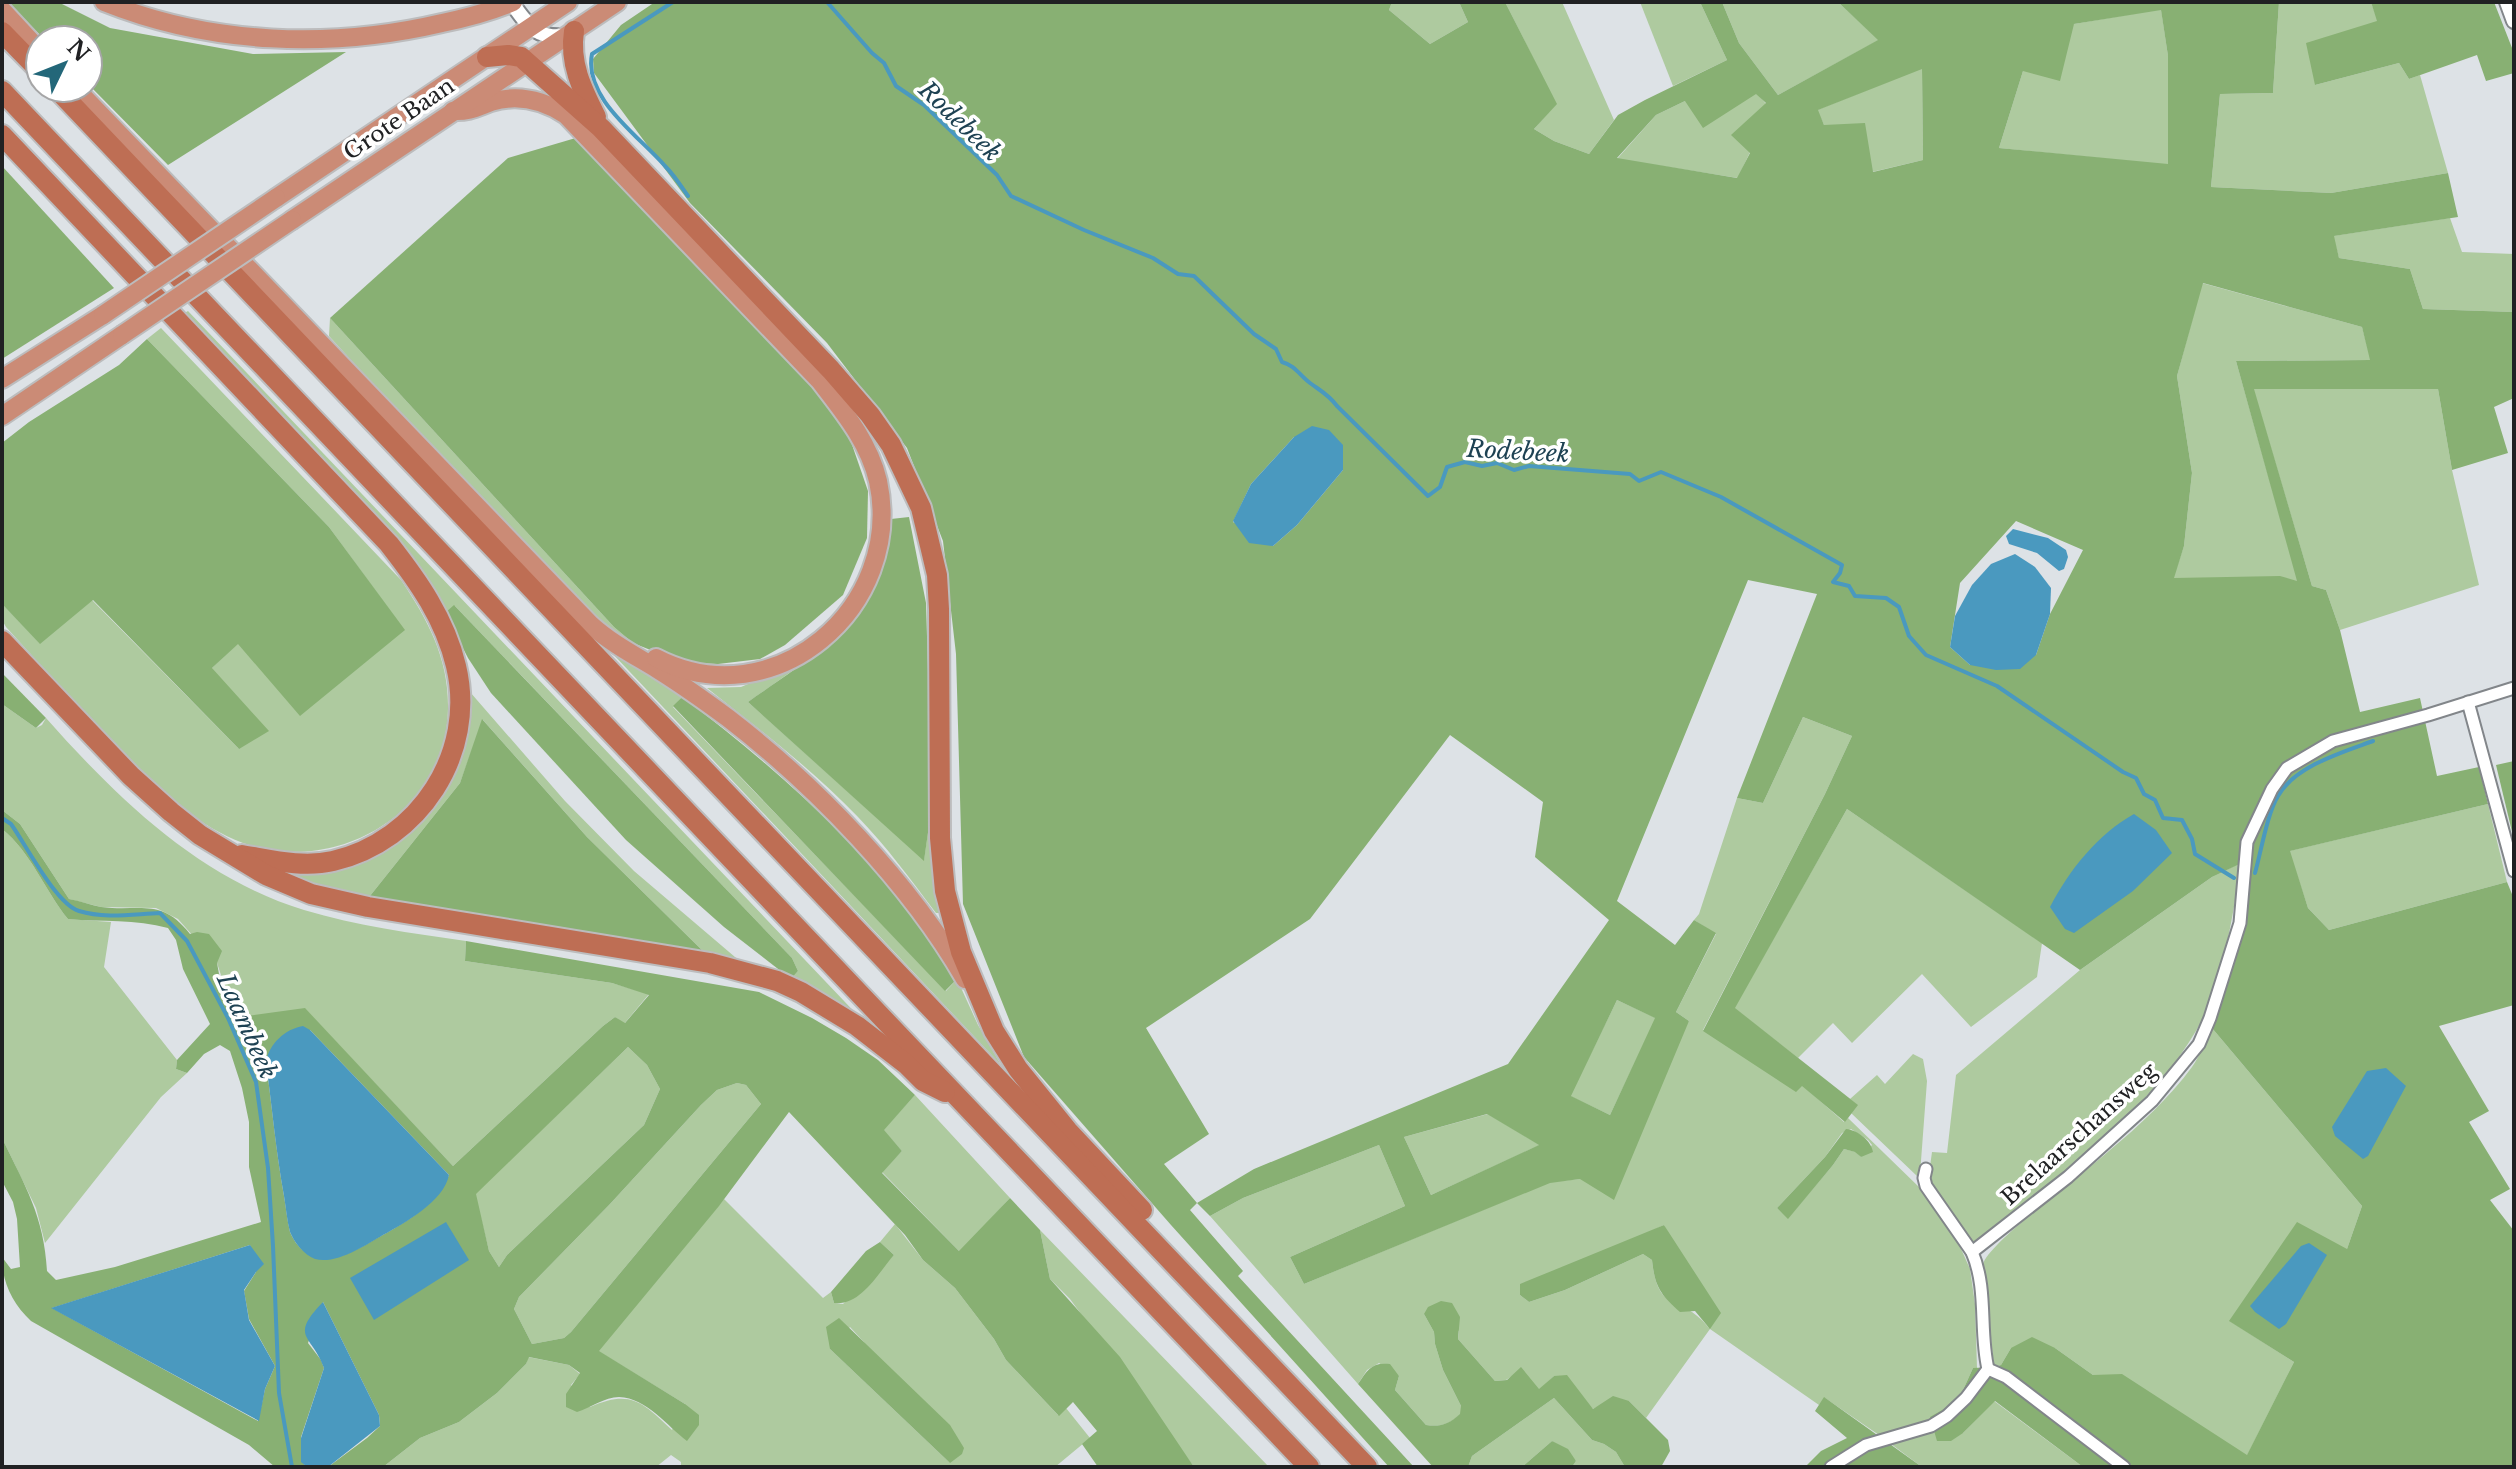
<svg xmlns="http://www.w3.org/2000/svg" width="2516" height="1469" font-family="'Libre Baskerville',serif">
	<style>
		.green { fill: #aeca9f; fill-rule: evenodd }
		.forest { fill: #88b073; fill-rule: evenodd }
		.water { fill: #4a99bf }
		.lines { fill: none; stroke-linecap: round; stroke-linejoin: round }
		.stream { stroke: #4a99bf; stroke-width: 4 }
		.minor-casing { stroke: #82868a; stroke-width: 15 }
		.tertiary-casing { stroke: #82868a; stroke-width: 18 }
		.trunk-casing { stroke: #bcbcbd; stroke-width: 22 }
		.motorway-casing { stroke: #bcbcbd; stroke-width: 24 }
		.minor { stroke: #fff; stroke-width: 11 }
		.tertiary { stroke: #fff; stroke-width: 14 }
		.trunk { stroke: #cb8b76; stroke-width: 18 }
		.motorway { stroke: #be6e54; stroke-width: 20 }
		.trunk-bridge-casing { stroke: #bcbcbd; stroke-width: 22; stroke-linecap: butt }
		.trunk-bridge { stroke: #cb8b76; stroke-width: 18 }
		.labels { text-anchor: middle; dominant-baseline: central; stroke-width: 7; stroke-linejoin: round; paint-order: stroke }
		.street-label { font-size: 22px; fill: #202123; stroke: #fff }
		.water-label { font-size: 24px; font-style: italic; fill: #1e4253; stroke: #fff }
	</style>
	<rect width="100%" height="100%" fill="#dde2e6"/>
	<g class="green">
		<polygon points="1392,2 1459,2 1468,22 1430,44 1389,10"/>
		<polygon points="1505,2 1562,2 1614,120 1589,154 1554,141 1534,129 1556,104"/>
		<polygon points="1640,2 1700,2 1727,60 1673,86"/>
		<polygon points="1722,2 1838,2 1879,40 1778,95 1739,43"/>
		<polygon points="2279,2 2371,2 2378,21 2315,85 2399,63 2409,79 2420,75 2448,173 2331,193 2211,187 2220,94 2273,93"/>
		<polygon points="2161,9 2168,56 2168,165 1999,148 2023,71 2074,24"/>
		<polygon points="1922,68 1923,160 1872,172 1824,125 1817,110"/>
		<polygon points="1757,93 1766,104 1750,152 1738,178 1617,159 1656,115 1685,101"/>
		<polygon points="2450,218 2462,252 2514,254 2514,312 2423,309 2410,269 2339,258 2333,236"/>
		<polygon points="2202,283 2362,327 2371,360 2236,361 2298,581 2173,578 2184,546 2192,473 2177,376"/>
		<polygon points="188,311 864,1022 791,979 798,971 792,958 455,606 445,613 181,315"/>
		<polygon points="330,318 614,627 633,643 613,631 588,610 426,442 329,336"/>
		<path d="M161,328L401,580C428,620 449,659 448,709C446,813 337,876 243,843C189,823 149,778 110,738C75,702 40,665 6,627L2,620V604L40,643L92,600L239,749L212,668L238,643L404,630L329,527L147,339Z"/>
		<polygon points="2253,388 2438,389 2452,470 2479,585 2340,630 2326,590 2312,586"/>
		<polygon points="612,653 653,675 682,697 673,707 946,991 957,979 978,1025 1001,1065"/>
		<path d="M812,657L748,702L924,860L932,804L941,913H936C911,880 887,847 858,817C812,769 759,729 707,688L741,687Z"/>
		<polygon points="470,692 565,801 634,871 742,963 710,958 587,837 483,720 460,783 366,901 288,880 270,870 316,872 423,817"/>
		<path d="M2,704L36,728L42,725L46,718C117,798 199,878 304,910C357,926 411,933 466,941L465,961L612,983L649,994L624,1024L615,1017L603,1026L453,1166L305,1009L240,1018L229,999L217,963L178,919L156,908L101,907L69,899L20,824L2,810Z"/>
		<path d="M1803,717L1852,736L1825,794L1703,1030L1796,1091L1802,1085L1844,1122L1848,1118L1920,1188L1958,1242L1970,1269L1975,1304L1977,1368H1973L1958,1401L1931,1420L1879,1435L1825,1398L1819,1405L1710,1329L1646,1418L1629,1401L1605,1403L1593,1409L1554,1376L1539,1390L1518,1372L1506,1380L1495,1381L1458,1339L1459,1331L1424,1314L1434,1332L1435,1344L1443,1370L1461,1406V1414C1449,1424 1442,1427 1426,1425L1395,1390L1399,1376L1379,1363L1367,1370L1358,1384L1210,1216L1243,1198L1379,1145L1405,1206L1290,1257L1304,1284L1550,1182L1580,1179L1689,1021L1676,1012L1716,934L1694,920L1699,914L1737,798L1763,803ZM1851,1129L1868,1140L1872,1145L1861,1157L1856,1152L1844,1149L1833,1165L1788,1218L1777,1208L1825,1157L1842,1133ZM1664,1225L1709,1328C1681,1292 1658,1317 1652,1260L1643,1254L1565,1290L1529,1302L1520,1295Z"/>
		<polygon points="2488,804 2507,882 2329,930 2308,908 2289,851"/>
		<polygon points="1847,809 2042,943 2037,977 1971,1027 1922,974 1852,1043 1833,1023 1798,1058 1734,1008"/>
		<path d="M2,829C31,852 45,891 68,919L111,922L104,967L177,1060L176,1069L187,1073L161,1097L45,1243L36,1208L2,1138Z"/>
		<path d="M2240,863C2235,910 2223,976 2203,1018C2160,1103 2057,1179 1985,1240L1975,1245L1967,1240L1928,1181L1932,1152L1947,1153L1956,1075L2080,970L2212,877Z"/>
		<polygon points="1617,1000 1656,1018 1610,1115 1570,1096"/>
		<path d="M2212,1028L2362,1206L2347,1249L2230,1321L2294,1362L2247,1456L2122,1375H2093L2055,1348H2011L2001,1365L1994,1367L1983,1264C1989,1242 2087,1171 2110,1150C2139,1126 2170,1097 2192,1067C2200,1056 2205,1041 2212,1028Z"/>
		<polygon points="628,1047 647,1065 660,1089 644,1125 507,1255 499,1267 489,1251 475,1194"/>
		<polygon points="1913,1054 1923,1059 1927,1081 1920,1174 1917,1176 1851,1113 1857,1105 1850,1099 1877,1075 1885,1084"/>
		<polygon points="737,1083 746,1085 761,1104 571,1332 564,1338 532,1344 514,1309 519,1297 610,1204 701,1105 717,1090"/>
		<polygon points="915,1095 1010,1198 960,1252 882,1172 902,1151 883,1130"/>
		<polygon points="1488,1114 1540,1145 1431,1195 1404,1137"/>
		<path d="M724,1199L823,1298L831,1292L834,1303L843,1304L894,1255L880,1242L895,1224L923,1260L955,1288L994,1339L1006,1360L1058,1415L1066,1408L1090,1438L1055,1467H681V1462L671,1455L656,1467H383L420,1438L459,1422L497,1393L526,1364L528,1357L569,1365L580,1374L571,1385L590,1407C631,1389 642,1402 672,1430L685,1404L598,1351ZM850,1327L863,1341L950,1463L830,1349Z"/>
		<polygon points="1040,1230 1269,1467 1194,1467 1070,1299 1050,1279"/>
		<polygon points="1554,1398 1592,1440 1604,1444 1616,1452 1625,1467 1572,1467 1576,1461 1552,1441 1522,1467 1468,1467 1472,1456"/>
		<polygon points="1994,1401 2083,1467 1922,1467 1887,1441 1933,1426 1963,1433"/>
	</g>
	<g class="forest">
		<polygon points="8,2 58,2 110,28 253,54 346,52 168,165 88,84 88,40 45,40"/>
		<path d="M655,2H1392L1389,10L1430,44L1468,22L1459,2H1505L1557,104L1534,129L1554,141L1589,154L1618,115L1645,100L1727,60L1700,2H1722L1739,43L1778,95L1878,40L1838,2H2279L2273,93L2220,94L2211,187L2331,193L2448,173L2458,217L2334,236L2339,258L2410,269L2423,309L2514,312V398L2494,407L2508,453L2452,470L2438,389H2254L2312,586L2326,590L2340,630L2360,712L2420,698L2437,776L2479,767L2488,804L2290,851L2308,908L2329,930L2507,882L2514,899V1005L2439,1026L2489,1111L2469,1122L2510,1189L2490,1200L2514,1231V1467H2083L1995,1401L1963,1433L1951,1441H1937L1930,1417L1958,1401L1973,1368L1994,1367L2001,1365L2011,1348L2032,1337L2055,1348L2093,1375L2122,1374L2247,1455L2294,1362L2229,1321L2297,1222L2347,1249L2362,1206L2212,1028L2244,924L2250,859L2212,877L2080,970L1847,809L1735,1008L1858,1105L1845,1122L1802,1086L1796,1092L1703,1031L1825,794L1852,736L1803,717L1763,803L1737,798L1817,594L1748,580L1617,901L1675,945L1694,920L1716,933L1676,1012L1689,1021L1614,1200L1580,1179L1550,1183L1304,1284L1290,1257L1405,1206L1379,1145L1243,1198L1210,1216L1197,1203L1190,1210L1243,1271L1238,1276L1414,1467H1389L1171,1225L1024,1057L963,904L956,654L943,541L907,448L827,343L690,203L594,73L593,59L621,25ZM2161,10L2168,56V164L1999,148L2023,71L2060,81L2074,24ZM1922,69L1923,160L1873,172L1865,123L1824,125L1818,110ZM1756,94L1766,103L1731,135L1750,153L1737,178L1617,158L1656,115L1685,101L1703,128ZM2203,283L2362,327L2370,360L2236,361L2297,581L2280,576L2174,578L2184,546L2192,473L2177,376ZM1294,437L1343,470L1297,525L1273,546L1233,522L1251,484ZM2016,521L2083,550L2050,614L2036,655L1970,665L1950,647L1960,583ZM1450,735L1543,802L1535,857L1609,920L1508,1064L1254,1169L1197,1203L1164,1164L1209,1134L1146,1028L1310,919ZM1617,1000L1655,1018L1610,1115L1571,1096ZM1487,1114L1539,1145L1431,1195L1404,1137Z"/>
		<polygon points="2371,2 2494,2 2514,53 2514,73 2486,81 2477,55 2409,79 2399,63 2315,85 2306,43 2377,21"/>
		<polygon points="579,137 814,383 849,436 868,491 867,538 843,595 785,645 760,659 718,664 696,663 668,657 633,643 614,627 330,318 508,158"/>
		<polygon points="2,166 114,288 2,359"/>
		<polygon points="147,339 329,527 405,630 300,716 238,644 212,668 269,731 239,749 93,600 40,644 2,604 2,443 29,422 119,365"/>
		<path d="M909,517L926,603L932,804L924,861L748,702C797,667 851,637 875,579C883,561 886,538 891,519Z"/>
		<polygon points="454,605 792,958 798,971 791,979 724,927 626,840 491,693 468,658 445,613"/>
		<polygon points="2,673 46,718 36,728 2,704"/>
		<path d="M682,697C770,763 846,831 915,917C930,936 943,958 957,979L945,991L673,706Z"/>
		<polygon points="482,719 587,837 710,958 366,901 460,783"/>
		<polygon points="2514,761 2514,840 2496,765"/>
		<path d="M2,810L20,824L69,899C80,901 91,905 101,907C141,912 161,897 190,934L197,932L209,934L222,951L217,963L219,974L240,1017L305,1008L453,1166L603,1026L615,1017L625,1023L649,995L612,983L465,961L466,941L759,992L812,1018L846,1038L878,1060L915,1095L884,1130L902,1151L882,1173L959,1251L1010,1198L1040,1230L1050,1279L1120,1357L1194,1467H1098L1082,1444L1097,1431L1073,1402L1059,1416L1006,1360L994,1339L955,1288L923,1260L905,1235L789,1112L719,1206L599,1351L685,1404L699,1415V1425L687,1441C667,1426 647,1398 619,1397C605,1397 590,1408 577,1412L566,1407V1394L580,1373L569,1365L529,1357L526,1364L497,1393L459,1422L420,1438L383,1467H328L367,1438L380,1426L379,1415L323,1302L308,1343L321,1360L324,1368L301,1437V1461L307,1467H275L249,1445L31,1321C13,1304 2,1283 2,1257L11,1269L20,1267L17,1219L13,1202L2,1181V1138C25,1186 44,1216 47,1271L56,1280L115,1267L261,1222L249,1167V1122L242,1088L230,1051L220,1045L204,1054L187,1073L176,1069L177,1060L210,1024L183,969L176,940L168,928C136,919 102,922 68,919C45,891 31,852 2,829ZM310,1030L449,1175C435,1208 402,1224 372,1241C353,1252 325,1268 304,1251C298,1247 293,1239 290,1232C287,1220 286,1207 284,1196C276,1151 272,1107 266,1062ZM628,1047L647,1065L660,1089L644,1125L507,1255L499,1267L489,1251L476,1194ZM737,1083L746,1085L761,1104L571,1332L564,1338L532,1344L514,1309L519,1297L610,1204L701,1105L717,1090ZM250,1245L256,1272L244,1291L249,1319L275,1366L265,1389L258,1421L52,1308Z"/>
		<path d="M1846,1129C1857,1130 1871,1140 1873,1152L1861,1157L1855,1152L1844,1149L1833,1165L1788,1219L1777,1208L1825,1157Z"/>
		<path d="M1664,1225L1721,1313L1710,1329L1695,1311L1680,1312C1660,1294 1655,1287 1652,1260L1643,1254L1565,1290L1529,1302L1520,1295V1284Z"/>
		<path d="M880,1242L894,1255C878,1273 861,1306 834,1303L831,1292L866,1251Z"/>
		<path d="M1441,1301L1452,1303L1460,1317L1458,1339L1495,1381L1507,1380L1521,1367L1539,1389L1554,1376L1567,1375L1593,1409L1613,1396L1629,1401L1668,1440L1670,1451L1661,1467H1625L1616,1452L1604,1444L1592,1440L1554,1398L1472,1456L1468,1467H1433L1358,1384C1368,1369 1372,1362 1390,1364L1399,1376L1395,1390L1426,1425C1441,1427 1449,1424 1460,1414L1461,1406L1443,1370L1435,1344L1434,1332L1424,1314L1428,1307Z"/>
		<polygon points="839,1318 950,1425 964,1448 962,1454 950,1463 830,1349 826,1327"/>
		<polygon points="1824,1397 1922,1467 1805,1467 1821,1451 1847,1438 1815,1411"/>
		<polygon points="1552,1441 1568,1449 1576,1461 1572,1467 1522,1467"/>
	</g>
	<g class="water">
		<polygon points="1312,426 1329,430 1343,445 1343,470 1297,525 1273,546 1249,543 1233,521 1251,484 1294,437"/>
		<polygon points="2013,529 2048,538 2066,550 2068,557 2064,569 2059,571 2037,553 2009,544 2006,536"/>
		<polygon points="2015,554 2035,567 2051,588 2050,614 2036,655 2020,669 1996,670 1970,665 1950,647 1955,616 1972,585 1991,564"/>
		<path d="M2134,814L2156,830L2172,853L2133,891L2074,933L2065,929L2050,907C2069,870 2098,834 2134,814Z"/>
		<path d="M303,1026L310,1030L449,1175C444,1201 405,1223 383,1235C366,1245 336,1265 315,1259C304,1255 294,1242 290,1232C287,1221 286,1208 284,1196C276,1152 272,1107 266,1062C269,1044 285,1029 303,1026Z"/>
		<polygon points="2386,1068 2406,1086 2368,1156 2363,1159 2335,1136 2332,1127 2367,1071"/>
		<polygon points="446,1222 469,1260 374,1320 350,1278"/>
		<polygon points="2309,1243 2327,1255 2286,1324 2279,1329 2255,1312 2250,1306 2301,1246"/>
		<polygon points="250,1245 264,1264 256,1272 244,1290 249,1320 275,1366 265,1389 259,1421 51,1308"/>
		<path d="M323,1302L379,1415L380,1426L328,1467H307L301,1462V1438L324,1368C313,1335 288,1338 323,1302Z"/>
	</g>
	<g class="lines">
		<g class="stream">
			<path d="M673,2L592,54C583,98 639,136 665,166C674,175 681,186 688,196"/>
			<path d="M827,2L872,53L884,63L896,86L924,105L997,175L1011,196L1084,230L1153,258L1178,274L1194,276L1254,334L1276,349L1282,362C1296,366 1299,375 1310,383C1321,391 1329,395 1337,406L1428,496L1440,487L1447,467L1465,462L1482,466L1497,463L1514,470L1529,466L1630,474L1639,481L1661,472L1721,497L1842,565L1840,573L1833,582L1849,586L1855,596L1886,598L1899,607L1909,636L1926,655L1997,686L2123,772L2136,778L2144,794L2155,800L2163,818L2182,820L2192,839L2195,854L2234,878"/>
			<path d="M2,818L11,824C26,845 56,904 79,911C105,919 133,914 160,913L187,941L228,1018L256,1082L268,1168L273,1246L279,1393L292,1467"/>
			<path d="M2255,873C2261,852 2267,814 2278,796C2295,766 2343,752 2373,741"/>
		</g>
		<defs>
			<g id="minor">
				<polyline points="2468,702 2514,871"/>
				<path d="M1926,1169L1924,1178L1926,1186L1972,1252C1988,1289 1979,1331 1988,1369"/>
				<polyline points="1972,1252 2068,1177 2152,1101 2199,1044 2210,1018 2240,923 2247,842 2272,789 2287,768 2333,741 2428,715 2514,688"/>
				<polyline points="1988,1369 2006,1377 2124,1467"/>
				<polyline points="1831,1467 1866,1445 1931,1426 1947,1416 1966,1398 1988,1369"/>
			</g>
			<g id="tertiary">
				<path d="M511,2C528,25 535,39 566,36"/>
				<polyline points="2507,2 2514,21"/>
			</g>
			<g id="trunk">
				<path d="M104,2C211,45 331,49 442,23C466,18 490,12 513,2"/>
				<polyline points="2,10 40,51"/>
				<path d="M75,88L591,625C611,643 634,655 657,669C681,684 705,701 728,718C815,785 910,883 965,979"/>
				<path d="M453,111C469,112 477,107 491,102C517,94 543,100 566,115L820,381C843,411 869,442 878,481C905,607 774,719 656,658"/>
				<polyline points="276,198 568,2"/>
				<polyline points="292,220 617,2"/>
				<polyline points="2,379 103,315"/>
				<polyline points="2,416 122,335"/>
			</g>
			<g id="motorway">
				<path d="M574,31C569,63 582,89 596,117"/>
				<polyline points="2,32 40,71"/>
				<polyline points="487,57 508,55 521,57 601,128 831,370 870,415 891,445 921,508 937,575 939,609 940,838 945,891 961,952 994,1031 1018,1069 1068,1131 1142,1210"/>
				<polyline points="56,88 1367,1467"/>
				<polyline points="2,91 1309,1467"/>
				<path d="M2,135L389,544C418,581 445,619 456,666C477,753 419,841 333,861C303,868 272,860 242,855"/>
				<polyline points="2,641 131,776 171,812 200,835 266,875 311,894 368,907 710,963 777,981 801,992 857,1026 906,1064 923,1081 945,1092"/>
			</g>
		</defs>
		<use href="#minor" class="minor-casing"/>
		<use href="#tertiary" class="tertiary-casing"/>
		<use href="#trunk" class="trunk-casing"/>
		<use href="#motorway" class="motorway-casing"/>
		<use href="#minor" class="minor"/>
		<use href="#tertiary" class="tertiary"/>
		<use href="#trunk" class="trunk"/>
		<use href="#motorway" class="motorway"/>
		<defs>
			<g id="trunk-bridge">
				<polyline points="103,315 276,198"/>
				<polyline points="122,335 292,220"/>
			</g>
		</defs>
		<use href="#trunk-bridge" class="trunk-bridge-casing"/>
		<use href="#trunk-bridge" class="trunk-bridge"/>
	</g>
	<g class="labels">
		<g class="street-label">
			<text transform="translate(399 119) rotate(-34)">Grote Baan</text>
			<text transform="translate(2079 1134) rotate(-42)">Brelaarschansweg</text>
		</g>
		<g class="water-label">
			<text transform="translate(960 121) rotate(44)">Rodebeek</text>
			<text transform="translate(1518 451) rotate(3)">Rodebeek</text>
			<text transform="translate(247 1026) rotate(66)">Laambeek</text>
		</g>
	</g>
	<rect width="2516" height="1469" fill="none" stroke="#202123" stroke-width="8"/>
	<g transform="translate(64 64) rotate(47)"><circle r="38" fill="#ffffff" stroke="#a6a6a7" stroke-width="2"/>
	<path d="M0-6L14 30L0 20L-14 30Z" fill="#236779"/>
	<text y="-12" font-size="22" font-weight="bold" text-anchor="middle" fill="#202123">N</text>
	</g>
</svg>
